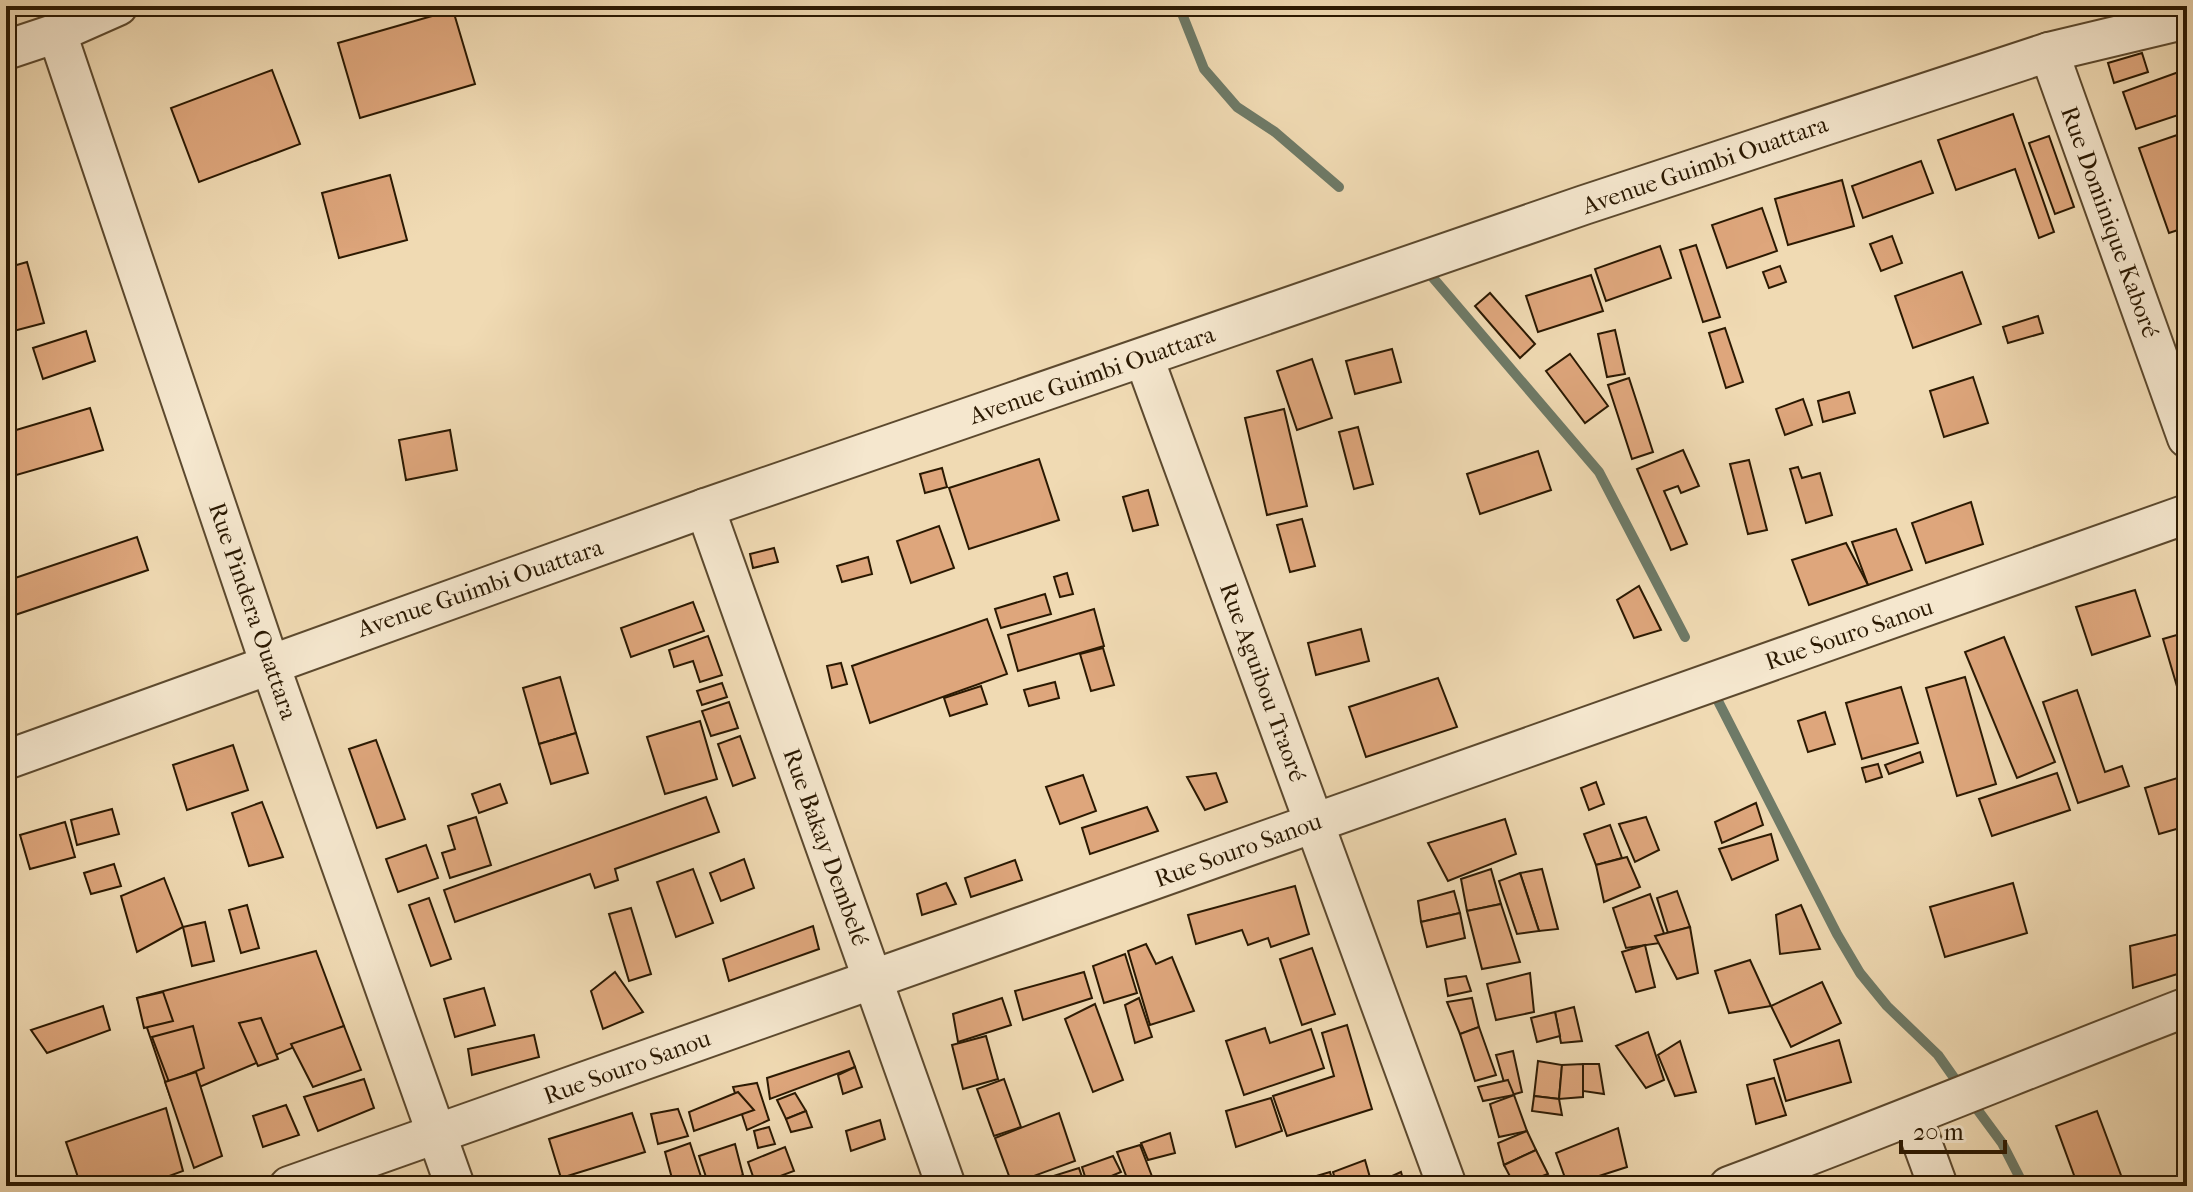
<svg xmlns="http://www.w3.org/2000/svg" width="2193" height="1192" font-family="'IM FELL French Canon',serif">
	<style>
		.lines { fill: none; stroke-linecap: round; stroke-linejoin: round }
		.stream { stroke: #6e7a67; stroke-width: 10 }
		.building { fill: #dea67c; stroke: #2b1902; stroke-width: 2 }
		.street-casing { stroke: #5c492e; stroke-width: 42 }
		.street { stroke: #f5e7ce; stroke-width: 38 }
		.labels { text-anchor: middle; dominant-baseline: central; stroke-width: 8; stroke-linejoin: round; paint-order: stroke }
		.street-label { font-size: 24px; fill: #2b1902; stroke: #f5e7ce }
	</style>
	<rect width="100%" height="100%" fill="#f0dab3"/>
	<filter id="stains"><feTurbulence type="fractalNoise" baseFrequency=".0025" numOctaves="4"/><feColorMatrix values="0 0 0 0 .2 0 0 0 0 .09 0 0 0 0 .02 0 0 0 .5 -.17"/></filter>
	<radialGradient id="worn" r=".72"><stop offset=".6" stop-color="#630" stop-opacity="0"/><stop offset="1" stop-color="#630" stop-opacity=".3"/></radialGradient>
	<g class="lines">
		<g class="stream">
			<polyline points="1179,6 1204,69 1237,107 1275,132 1339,187"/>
			<polyline points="1428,272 1599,472 1685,637"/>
			<polyline points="1718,701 1837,934 1860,973 1887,1006 1938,1055 1962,1089"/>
			<polyline points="1971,1101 2002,1143 2024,1186"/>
		</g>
	</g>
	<g class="building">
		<polygon points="453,10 475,84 360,118 338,43"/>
		<polygon points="2142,53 2148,72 2114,83 2108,63"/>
		<polygon points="2187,69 2187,131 2184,113 2136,129 2123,92"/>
		<polygon points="272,70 300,144 199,182 171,108"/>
		<polygon points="2013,114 2054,232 2039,238 2015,169 1956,190 1938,140"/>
		<polygon points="2186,132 2187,227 2169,233 2139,148"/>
		<polygon points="2049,136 2074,207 2055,214 2029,143"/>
		<polygon points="1921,161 1933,193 1863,218 1852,186"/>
		<polygon points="390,175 407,240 339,258 322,193"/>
		<polygon points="1842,180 1854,226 1788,245 1775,199"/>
		<polygon points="1762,208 1777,251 1727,268 1712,225"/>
		<polygon points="1892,236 1902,263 1881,271 1870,244"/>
		<polygon points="1696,245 1720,317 1703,322 1680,250"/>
		<polygon points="1660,246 1671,278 1606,301 1595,269"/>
		<polygon points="27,262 44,323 6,333 6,268"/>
		<polygon points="1780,266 1786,282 1769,288 1763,272"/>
		<polygon points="1962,272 1981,324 1913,348 1895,296"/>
		<polygon points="1591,275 1603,311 1538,332 1526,296"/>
		<polygon points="1490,293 1535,344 1520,358 1475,306"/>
		<polygon points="2038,316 2043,333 2008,343 2003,327"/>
		<polygon points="1725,328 1743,382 1726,388 1709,333"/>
		<polygon points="1615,330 1625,374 1607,377 1598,334"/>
		<polygon points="86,331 95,361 43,379 33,348"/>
		<polygon points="1392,349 1401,382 1355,394 1346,361"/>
		<polygon points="1570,354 1608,406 1585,423 1546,371"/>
		<polygon points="1312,359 1332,418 1297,430 1277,371"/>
		<polygon points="1973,377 1988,423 1944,437 1930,391"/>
		<polygon points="1629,378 1653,452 1632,459 1608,385"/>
		<polygon points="1849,392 1855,413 1823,422 1818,401"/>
		<polygon points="1803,399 1812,425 1785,435 1776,409"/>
		<polygon points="90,408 103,450 6,478 6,433"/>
		<polygon points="1284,409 1307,506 1267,515 1245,418"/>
		<polygon points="1358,427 1373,484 1354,489 1339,432"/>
		<polygon points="450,430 457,470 406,480 399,440"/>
		<polygon points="1683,450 1699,486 1681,493 1678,486 1664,491 1687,544 1671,550 1637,469"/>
		<polygon points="1538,451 1551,490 1480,514 1467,474"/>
		<polygon points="1039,459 1059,520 969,549 949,488"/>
		<polygon points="1749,460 1767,530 1748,534 1730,464"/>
		<polygon points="1798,467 1802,478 1820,473 1832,515 1806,523 1790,469"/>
		<polygon points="942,468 947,487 925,493 920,474"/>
		<polygon points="1148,490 1158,525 1133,531 1123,497"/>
		<polygon points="1971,502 1983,544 1926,563 1912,523"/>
		<polygon points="1302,519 1315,566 1290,572 1277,525"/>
		<polygon points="939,526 954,568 911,583 897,541"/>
		<polygon points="1896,529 1912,570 1868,585 1852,542"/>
		<polygon points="137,537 148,570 6,618 6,581"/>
		<polygon points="1846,543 1868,585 1809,605 1792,560"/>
		<polygon points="6,548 14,578 6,580"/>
		<polygon points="774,548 778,562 753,568 750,554"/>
		<polygon points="868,557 872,574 842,582 837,566"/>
		<polygon points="1067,573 1073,594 1060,597 1054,577"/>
		<polygon points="1639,586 1661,630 1634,638 1617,600"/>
		<polygon points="2135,590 2150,636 2092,655 2076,607"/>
		<polygon points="1045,594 1051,614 1001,628 995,609"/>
		<polygon points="693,602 704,631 631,657 621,628"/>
		<polygon points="1094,609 1104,646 1018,671 1008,635"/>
		<polygon points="987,619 1007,674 870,723 852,666"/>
		<polygon points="1361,629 1369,661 1316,675 1308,643"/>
		<polygon points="2187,632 2187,717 2186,717 2163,639"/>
		<polygon points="708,636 722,675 700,682 693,661 674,667 669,650"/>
		<polygon points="2004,637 2055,762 2017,778 1965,652"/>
		<polygon points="1103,648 1114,685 1091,691 1080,654"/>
		<polygon points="841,663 847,684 832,688 827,666"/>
		<polygon points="560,677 576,733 539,744 523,688"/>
		<polygon points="1965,677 1996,784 1957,796 1926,688"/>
		<polygon points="1438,678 1457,727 1366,757 1349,707"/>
		<polygon points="1055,682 1059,698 1029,706 1024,690"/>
		<polygon points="722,683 727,697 702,705 697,691"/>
		<polygon points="981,686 987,704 950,716 944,698"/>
		<polygon points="1901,687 1918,743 1862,759 1846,703"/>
		<polygon points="2077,690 2105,772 2122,766 2129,786 2078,803 2043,702"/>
		<polygon points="729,702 738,728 711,736 702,711"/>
		<polygon points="1825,712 1835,744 1808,752 1798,721"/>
		<polygon points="700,721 717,779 665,794 647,737"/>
		<polygon points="576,733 588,773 551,784 539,744"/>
		<polygon points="740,736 755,778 733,786 718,744"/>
		<polygon points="376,740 405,819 377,828 349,749"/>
		<polygon points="233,745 248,790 187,810 173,765"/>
		<polygon points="1920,752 1923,762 1889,774 1885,765"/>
		<polygon points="1878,764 1882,777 1866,782 1862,768"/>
		<polygon points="1216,773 1227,802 1205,810 1187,777"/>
		<polygon points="2057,773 2070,810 1992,836 1979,799"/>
		<polygon points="1083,775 1096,811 1060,824 1046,787"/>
		<polygon points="2187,775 2187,826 2159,834 2145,788"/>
		<polygon points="1596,782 1604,804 1589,810 1581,788"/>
		<polygon points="500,784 507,803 479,813 472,794"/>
		<polygon points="706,797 719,832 615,869 618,880 595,888 590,874 455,922 444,890"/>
		<polygon points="262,802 283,857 249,866 232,813"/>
		<polygon points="1756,803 1763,825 1722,843 1715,822"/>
		<polygon points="1147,807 1158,831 1090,854 1082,828"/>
		<polygon points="112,809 119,834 77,845 71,820"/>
		<polygon points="476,817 491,865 450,878 442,853 455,849 448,826"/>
		<polygon points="1646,817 1659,850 1635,862 1619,824"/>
		<polygon points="1505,819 1516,854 1448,881 1428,843"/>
		<polygon points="65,822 75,857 30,869 20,835"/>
		<polygon points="1610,825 1622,858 1596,865 1584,834"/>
		<polygon points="1771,834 1778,860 1732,880 1719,849"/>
		<polygon points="426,845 438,878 398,892 386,859"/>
		<polygon points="1627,857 1640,887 1604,902 1596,865"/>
		<polygon points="744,859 754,888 721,901 710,873"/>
		<polygon points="1015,860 1022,880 971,897 965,878"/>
		<polygon points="114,864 121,886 91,894 84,873"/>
		<polygon points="693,869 713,923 676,937 657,882"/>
		<polygon points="1491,869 1501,904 1467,911 1461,879"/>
		<polygon points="1542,869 1558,929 1539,931 1520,873"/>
		<polygon points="1520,873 1539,931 1517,934 1499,881"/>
		<polygon points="164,878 183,927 137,952 121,896"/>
		<polygon points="946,883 956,904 922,915 917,894"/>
		<polygon points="2013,883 2027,933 1945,957 1930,907"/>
		<polygon points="1295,886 1309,934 1271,947 1268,938 1248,945 1242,930 1196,944 1188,915"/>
		<polygon points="1454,891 1460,913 1421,922 1418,901"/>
		<polygon points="1677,891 1690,927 1668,933 1657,898"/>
		<polygon points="1650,894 1667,942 1626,948 1613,908"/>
		<polygon points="429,898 451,959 431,966 409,905"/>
		<polygon points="1501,904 1520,962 1482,969 1467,911"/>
		<polygon points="247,905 259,948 241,953 229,910"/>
		<polygon points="1801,905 1820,949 1780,954 1776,915"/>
		<polygon points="631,908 651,974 629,981 609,914"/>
		<polygon points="1460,913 1465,938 1427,947 1421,922"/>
		<polygon points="205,922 214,961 192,966 183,927"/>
		<polygon points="813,926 819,949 729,981 723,959"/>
		<polygon points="1690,927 1698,973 1677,979 1655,936"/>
		<polygon points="2187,932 2187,971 2133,988 2130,946"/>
		<polygon points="1146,944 1156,964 1172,957 1194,1011 1150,1025 1128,951"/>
		<polygon points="1645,945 1655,987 1636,992 1622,952"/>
		<polygon points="1312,948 1335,1014 1302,1025 1280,959"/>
		<polygon points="316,951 344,1026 171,1099 137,998"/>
		<polygon points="1125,954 1137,993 1104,1003 1093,966"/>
		<polygon points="1750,960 1771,1006 1729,1013 1715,971"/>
		<polygon points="615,972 643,1012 603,1029 591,991"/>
		<polygon points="1084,972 1092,998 1023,1020 1015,991"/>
		<polygon points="1530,973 1534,1012 1496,1020 1487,984"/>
		<polygon points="1466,976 1471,991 1448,996 1445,979"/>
		<polygon points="1822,982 1841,1023 1791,1047 1771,1006"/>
		<polygon points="484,988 495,1025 455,1037 444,999"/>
		<polygon points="163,992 173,1021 144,1028 137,998"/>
		<polygon points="1002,998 1011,1025 958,1042 953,1014"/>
		<polygon points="1139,998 1152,1037 1135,1043 1125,1005"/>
		<polygon points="1472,998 1479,1027 1460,1034 1447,1002"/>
		<polygon points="1095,1004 1123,1080 1093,1092 1065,1019"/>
		<polygon points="103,1006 110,1030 47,1053 31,1030"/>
		<polygon points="1574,1007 1582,1041 1561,1043 1555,1012"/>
		<polygon points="1555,1012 1560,1036 1537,1042 1531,1018"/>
		<polygon points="261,1018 278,1059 258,1066 239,1023"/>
		<polygon points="1347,1025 1372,1109 1287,1136 1273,1096 1334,1076 1322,1033"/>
		<polygon points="193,1026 204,1068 169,1082 152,1037"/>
		<polygon points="344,1026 361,1070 313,1087 291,1044"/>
		<polygon points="1479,1027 1496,1075 1475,1081 1460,1034"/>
		<polygon points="1265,1028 1270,1043 1311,1029 1324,1068 1244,1095 1226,1041"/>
		<polygon points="1648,1032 1664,1080 1646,1088 1616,1046"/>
		<polygon points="534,1035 539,1057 472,1075 468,1049"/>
		<polygon points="986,1036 998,1079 963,1089 952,1045"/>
		<polygon points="1839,1040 1851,1082 1786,1101 1774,1060"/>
		<polygon points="1680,1041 1696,1092 1675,1096 1658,1055"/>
		<polygon points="849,1051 855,1067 770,1099 767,1078"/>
		<polygon points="1513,1051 1522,1092 1508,1096 1496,1055"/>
		<polygon points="1538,1061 1562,1065 1559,1099 1534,1096"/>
		<polygon points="1583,1064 1583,1097 1559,1099 1562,1065"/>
		<polygon points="1583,1064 1599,1064 1604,1094 1583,1091"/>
		<polygon points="855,1067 862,1087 843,1094 838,1075"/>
		<polygon points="196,1072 222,1156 194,1168 165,1082"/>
		<polygon points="1774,1078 1786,1115 1756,1124 1747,1085"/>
		<polygon points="364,1079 374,1108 318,1131 304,1097"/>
		<polygon points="1004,1079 1021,1127 994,1136 977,1089"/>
		<polygon points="1508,1080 1514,1095 1483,1101 1478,1087"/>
		<polygon points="757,1083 769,1120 747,1130 733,1087"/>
		<polygon points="738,1092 754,1110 694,1131 689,1112"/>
		<polygon points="795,1093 806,1111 786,1119 777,1100"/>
		<polygon points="1514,1095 1527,1131 1499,1137 1490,1104"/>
		<polygon points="1534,1096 1559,1099 1562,1115 1532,1111"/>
		<polygon points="1271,1098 1282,1131 1236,1147 1226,1111"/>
		<polygon points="286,1105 299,1135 263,1147 253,1116"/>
		<polygon points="166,1108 183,1171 142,1186 81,1186 66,1142"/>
		<polygon points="678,1109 688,1136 658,1144 651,1114"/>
		<polygon points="806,1111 812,1127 791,1132 786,1119"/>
		<polygon points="2097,1111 2125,1186 2078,1186 2056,1126"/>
		<polygon points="632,1113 645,1152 561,1178 549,1139"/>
		<polygon points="1059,1113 1075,1161 1012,1184 995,1138"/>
		<polygon points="880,1120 885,1139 851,1151 846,1131"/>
		<polygon points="769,1127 775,1144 758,1148 754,1131"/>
		<polygon points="1618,1128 1627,1167 1568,1186 1556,1153"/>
		<polygon points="1527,1131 1536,1150 1504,1165 1498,1143"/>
		<polygon points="1170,1133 1175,1153 1148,1160 1141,1143"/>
		<polygon points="690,1143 704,1186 674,1186 665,1152"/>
		<polygon points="735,1144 743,1175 720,1186 709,1186 699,1156"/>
		<polygon points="1140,1145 1153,1179 1130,1186 1117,1152"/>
		<polygon points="785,1147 794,1171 756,1185 748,1162"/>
		<polygon points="1536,1150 1548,1174 1515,1186 1504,1165"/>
		<polygon points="1113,1156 1121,1172 1088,1186 1082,1167"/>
		<polygon points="1365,1160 1371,1181 1337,1186 1333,1172"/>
		<polygon points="1079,1168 1085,1186 1055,1186 1050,1177"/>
		<polygon points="1330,1172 1334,1186 1305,1186 1303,1180"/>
		<polygon points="1401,1172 1405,1186 1381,1186 1379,1182"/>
	</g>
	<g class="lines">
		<defs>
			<g id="street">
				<polyline points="57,33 269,662 455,1186"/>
				<polyline points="6,50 57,33 118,6"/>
				<polyline points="2049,52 2187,438"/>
				<polyline points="1144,358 1447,1186"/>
				<polyline points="705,508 946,1186"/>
				<polyline points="6,760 705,508 1584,205 2049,52 2187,19"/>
				<polyline points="1913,1118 1938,1186"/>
				<polyline points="289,1186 2187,514"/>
				<path d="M1729,1186C1883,1129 2034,1066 2187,1007"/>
			</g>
		</defs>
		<use href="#street" class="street-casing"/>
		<use href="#street" class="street"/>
	</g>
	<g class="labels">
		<g class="street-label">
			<text transform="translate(1705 165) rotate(-19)">Avenue Guimbi Ouattara</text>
			<text transform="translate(2110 222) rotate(70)">Rue Dominique Kaboré</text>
			<text transform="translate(1092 375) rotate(-19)">Avenue Guimbi Ouattara</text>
			<text transform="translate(480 588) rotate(-19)">Avenue Guimbi Ouattara</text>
			<text transform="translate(253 611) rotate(71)">Rue Pindera Ouattara</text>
			<text transform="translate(1849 634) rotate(-19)">Rue Souro Sanou</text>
			<text transform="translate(1263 682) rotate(70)">Rue Aguibou Traoré</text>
			<text transform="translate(826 847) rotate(70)">Rue Bakay Dembelé</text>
			<text transform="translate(1238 850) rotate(-20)">Rue Souro Sanou</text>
			<text transform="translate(627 1067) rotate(-20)">Rue Souro Sanou</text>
		</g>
	</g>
	<rect width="2193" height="1192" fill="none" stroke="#f0dab3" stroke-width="32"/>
	<rect x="8" y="8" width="2177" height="1176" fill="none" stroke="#2b1902" stroke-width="4"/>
	<rect x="16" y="16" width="2161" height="1160" fill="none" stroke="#2b1902" stroke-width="2"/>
	<path d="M1901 1140v12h104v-12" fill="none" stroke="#2b1902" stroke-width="4"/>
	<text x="1913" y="1140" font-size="24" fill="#2b1902" stroke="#f5e7ce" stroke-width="6" paint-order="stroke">20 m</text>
	<rect width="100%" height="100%" filter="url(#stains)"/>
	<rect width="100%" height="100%" fill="url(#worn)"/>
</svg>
